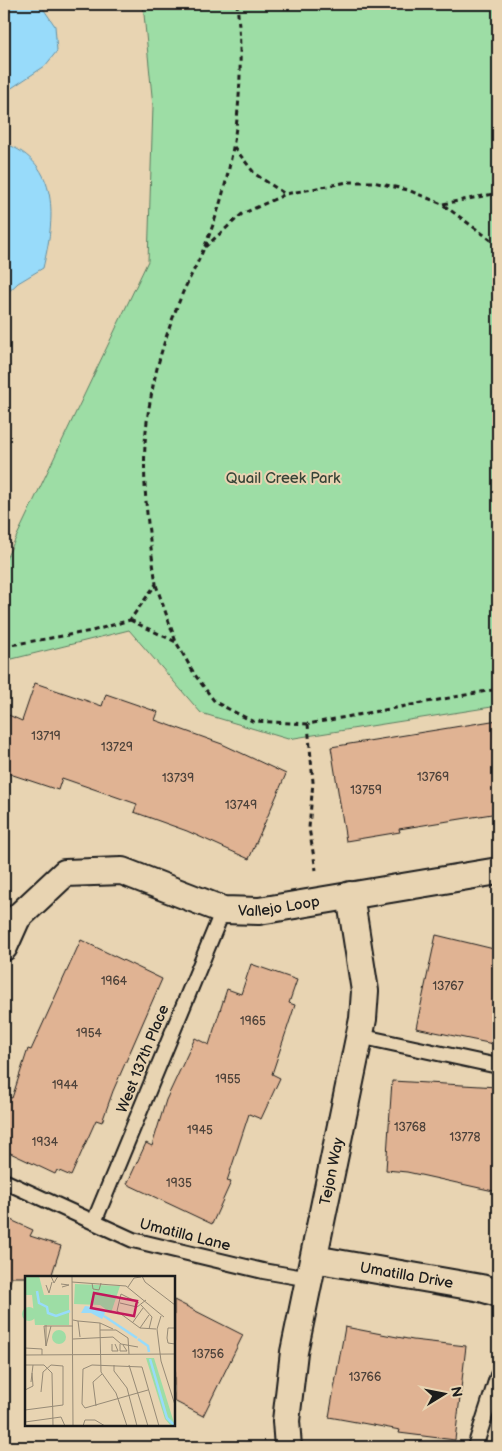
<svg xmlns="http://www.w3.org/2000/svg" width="502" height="1451" font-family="'Balsamiq Sans',sans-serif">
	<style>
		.green { fill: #9ddda5; stroke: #5c7c60 }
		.water { fill: #98dbfa; stroke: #668fa1 }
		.building { fill: #e0b393; stroke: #1c1c1c }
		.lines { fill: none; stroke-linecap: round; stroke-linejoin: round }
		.lane-casing { stroke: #1c1c1c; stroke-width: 18 }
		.street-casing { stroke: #1c1c1c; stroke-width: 30 }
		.path { stroke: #1c1c1c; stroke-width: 3; stroke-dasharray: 5 4; stroke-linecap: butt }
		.lane { stroke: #e8d4b2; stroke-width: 14 }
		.street { stroke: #e8d4b2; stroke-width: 26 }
		.labels { text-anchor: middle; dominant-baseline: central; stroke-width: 4; stroke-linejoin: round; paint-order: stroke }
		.number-label { font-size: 12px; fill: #4d423a }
		.park-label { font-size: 15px; fill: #364337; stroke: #e8d4b2 }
		.street-label { font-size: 15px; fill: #1c1c1c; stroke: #e8d4b2 }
		.inset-river { fill: none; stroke: #98dbfa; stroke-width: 2.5 }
		.inset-road { fill: none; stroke: #968a76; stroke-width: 1 }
		.view { fill: #c2185b; fill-opacity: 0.15; stroke: #c2185b; stroke-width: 2.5 }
		.inset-edge { fill: none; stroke: #1c1c1c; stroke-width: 2.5 }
	</style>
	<rect width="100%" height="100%" fill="#e8d4b2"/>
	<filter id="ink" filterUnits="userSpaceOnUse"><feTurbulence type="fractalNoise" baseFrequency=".02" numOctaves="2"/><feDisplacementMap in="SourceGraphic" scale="10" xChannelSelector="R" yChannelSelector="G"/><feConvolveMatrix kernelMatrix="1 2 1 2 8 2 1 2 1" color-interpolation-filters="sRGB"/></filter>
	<g filter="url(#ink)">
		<polygon class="green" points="143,4 498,4 498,706 288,739 201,713 129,630 4,661 4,563 148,261 153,106"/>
		<g class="water">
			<polygon points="4,4 40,4 55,26 57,51 45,66 4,93"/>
			<path d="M4,143C61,164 55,219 43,268L18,283L4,296Z"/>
		</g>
		<g class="building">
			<polygon points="35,683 102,706 106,694 158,712 155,720 222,744 286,774 249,859 187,831 134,812 137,804 62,778 58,790 4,772 4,713 22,721"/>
			<polygon points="498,720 498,813 399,829 400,832 346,841 331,747"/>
			<polygon points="436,935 498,950 498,1045 416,1028"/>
			<polygon points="81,940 162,979 113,1091 102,1122 96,1120 71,1176 57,1170 55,1174 4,1150 4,1095 12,1098 28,1049 31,1050"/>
			<polygon points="251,964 297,980 289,1003 295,1005 272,1074 280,1078 261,1119 249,1114 227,1181 231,1182 212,1224 127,1184 146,1143 152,1146 166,1100 195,1038 209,1045 227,989 241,994"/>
			<polygon points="392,1081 498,1087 498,1192 407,1172 386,1170"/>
			<polygon points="4,1217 33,1230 30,1236 61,1246 51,1277 12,1277 4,1296"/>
			<polygon points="174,1300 243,1335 203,1416 174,1401"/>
			<polygon points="345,1327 413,1340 466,1346 455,1440 399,1433 400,1430 329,1417"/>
		</g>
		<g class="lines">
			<defs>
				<g id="lane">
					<polyline points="359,1036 498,1066"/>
					<polyline points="4,1181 133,1240 263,1271 310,1279"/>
					<polyline points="94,1222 223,910"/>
					<polyline points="475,1447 498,1375"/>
				</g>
				<g id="street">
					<path id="s1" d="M4,947L17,918L65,873L122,871L223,910L259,911L498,871"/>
					<path id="s2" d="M314,1259L481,1288L498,1293"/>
					<path id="s3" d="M288,1447L286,1421L294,1352L363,1019L365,991L350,895"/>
				</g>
			</defs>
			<use href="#lane" class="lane-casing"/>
			<use href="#street" class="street-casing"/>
			<g class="path">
				<polyline points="234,147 255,174 285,194"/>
				<polyline points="443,204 498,193"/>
				<polyline points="205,247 242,214 286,194 348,182 373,182 408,190 442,204 498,245"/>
				<polyline points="156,585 176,642 195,675 215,702 252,721 308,724 498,689"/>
				<polyline points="130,620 176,642"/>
				<path d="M4,646L92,631L130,620L156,584C147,521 138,460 151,397C157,361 169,326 183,292C190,277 198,263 204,248C236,172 246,86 237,4"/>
				<polyline points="308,724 313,782 309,828 316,870"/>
			</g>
			<use href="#lane" class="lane"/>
			<use href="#street" class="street"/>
		</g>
	</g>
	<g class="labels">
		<g class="number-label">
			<text x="46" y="736">13719</text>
			<text x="117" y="747">13729</text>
			<text x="433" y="777">13769</text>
			<text x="178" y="778">13739</text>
			<text x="366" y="790">13759</text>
			<text x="241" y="805">13749</text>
			<text x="114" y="981">1964</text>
			<text x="448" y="986">13767</text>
			<text x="253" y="1021">1965</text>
			<text x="89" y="1033">1954</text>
			<text x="228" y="1079">1955</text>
			<text x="65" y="1085">1944</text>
			<text x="410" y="1127">13768</text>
			<text x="200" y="1130">1945</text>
			<text x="465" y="1137">13778</text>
			<text x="45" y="1142">1934</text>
			<text x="179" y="1183">1935</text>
			<text x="208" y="1354">13756</text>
			<text x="365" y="1377">13766</text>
		</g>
		<g class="park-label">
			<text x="283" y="478">Quail Creek Park</text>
		</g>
		<g class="street-label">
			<text stroke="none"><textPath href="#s1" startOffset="319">Vallejo Loop</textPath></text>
			<text transform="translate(143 1059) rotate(-68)">West 137th Place</text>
			<text stroke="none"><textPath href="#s3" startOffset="280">Tejon Way</textPath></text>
			<text transform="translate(185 1235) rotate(14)">Umatilla Lane</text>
			<text stroke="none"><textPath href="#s2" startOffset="94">Umatilla Drive</textPath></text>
		</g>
	</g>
	<g transform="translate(25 1276)">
		<rect width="150" height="150" fill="#e8d4b2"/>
		<path d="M0,0H14L19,19H44V49H10L7,19H0ZM50,8L95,10L86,37L75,29L49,28ZM-3 38a7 7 0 1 1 14 0a7 7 0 1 1-14 0ZM27 61a7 7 0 1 1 14 0a7 7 0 1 1-14 0ZM121,82H129L150,150H146L140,143Z" fill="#9ddda5"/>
		<path d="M60,30L68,31L70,34L74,32L80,36L79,40L77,43L66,37H56Z" fill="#98dbfa"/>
		<path class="inset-river" d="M12,15L14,27L22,31L23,37L31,40L45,35M79,40L112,62M113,63L123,70L124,76M125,83L142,142L150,150"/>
		<path class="inset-road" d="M26,0L29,7L33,0M47,0L48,150M117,0L120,6L150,29M47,6L101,10L139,41M67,7L68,13L74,14L76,7M36,8L44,9L37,11M21,9L24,17L27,6M103,11L109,2L116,1M95,27L112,31L121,24M114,27L96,18L92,35L115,52L131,53M116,29L127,41L124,53M136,40L132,53L136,85L150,129M48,44L53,45L55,61M53,45L75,47M108,46L118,32M21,49V70M115,52L124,39M150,52H143L142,62L143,67L150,68M75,54V47L88,53M48,63L88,61L96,68L113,71M87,68V75H93L90,68M95,68V75H102L98,69M21,70L19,50H48M21,70L26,50M0,72L17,73V79M0,79L150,78M0,89H19L27,97L28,150M89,89V95L102,112L112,150M104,89L123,150M6,106L8,89M0,114L8,110L7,97M123,114L60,132L57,128L58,93L67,89L117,91L134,150M16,116L18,96L26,89L38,90M71,130L68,106L77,98M0,134L38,129V90M0,146L36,141L40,150M58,150L60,144H70L80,150M102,150L91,117L76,96L75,54H91L103,62L104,78"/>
		<path class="view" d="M69,17L112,25L109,40L66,32Z"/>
		<rect width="150" height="150" class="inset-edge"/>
	</g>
	<rect width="502" height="1451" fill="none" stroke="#e8d4b2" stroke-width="20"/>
	<rect x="10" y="10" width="482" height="1431" fill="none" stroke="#1c1c1c" stroke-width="2" filter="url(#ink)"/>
	<g transform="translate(444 1394) rotate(80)" stroke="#e8d4b2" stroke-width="4" paint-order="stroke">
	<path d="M0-4L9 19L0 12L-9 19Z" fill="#1c1c1c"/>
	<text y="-8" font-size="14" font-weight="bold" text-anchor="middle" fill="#1c1c1c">N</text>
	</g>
</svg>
